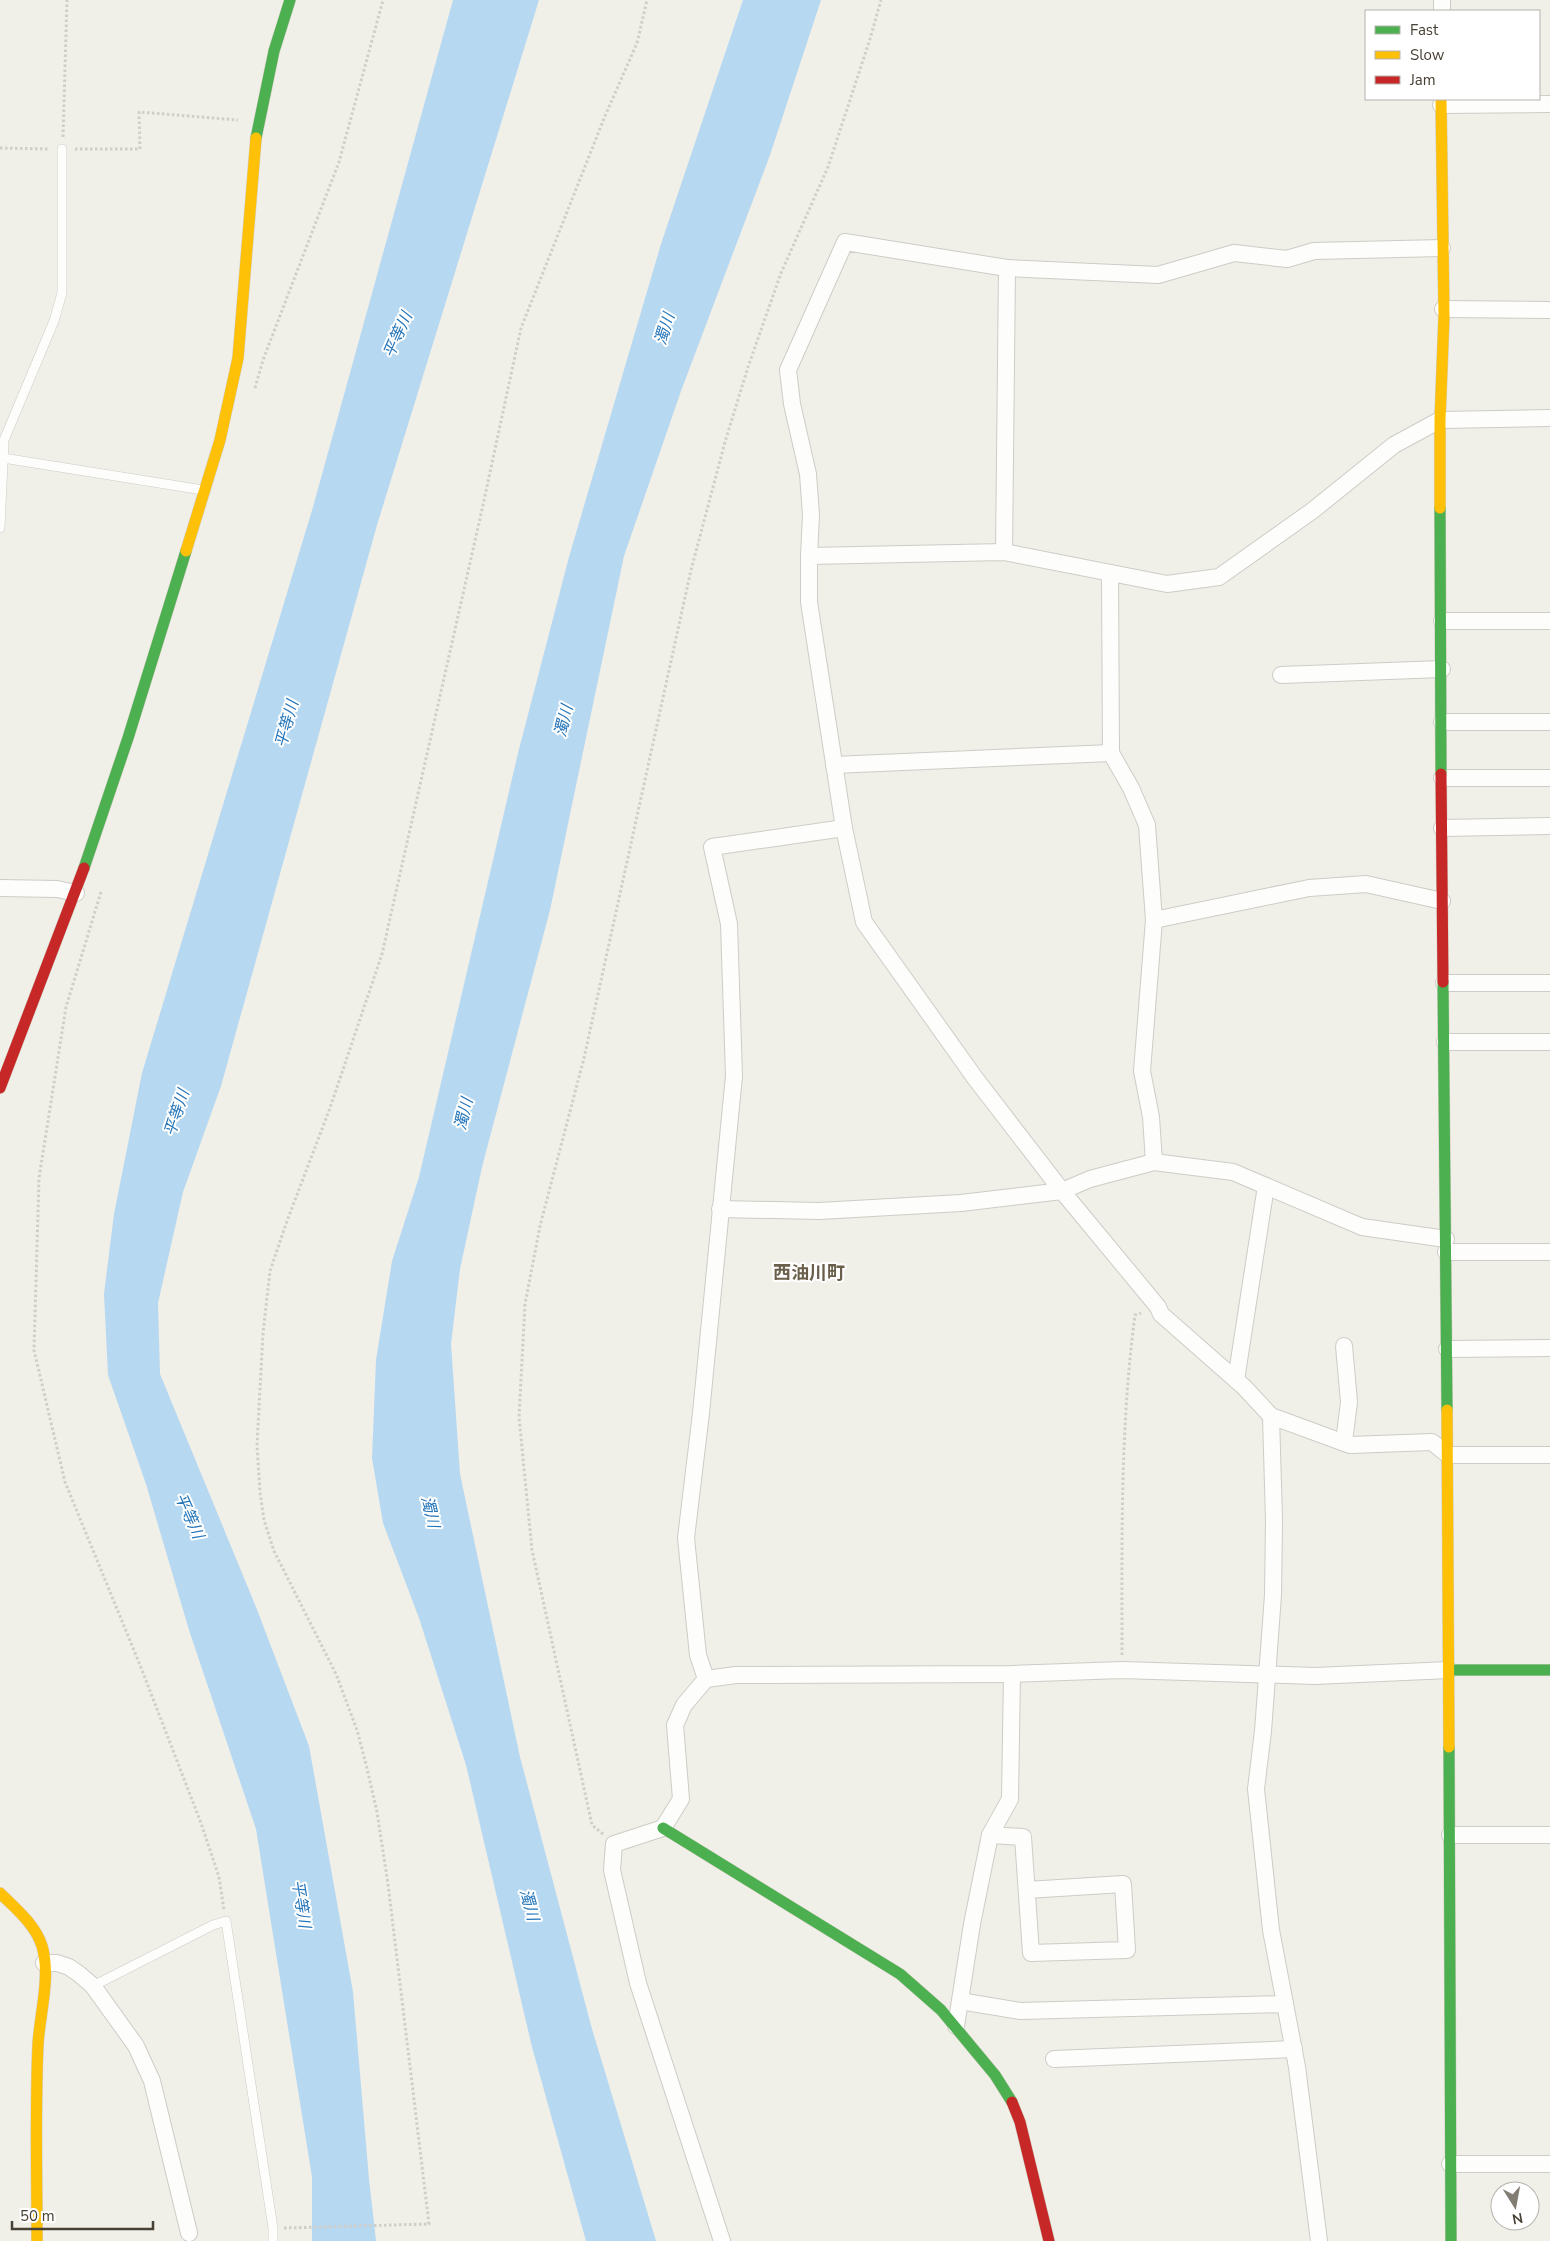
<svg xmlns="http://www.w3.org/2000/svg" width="1550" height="2241" font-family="'Nunito Sans','Noto Sans JP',sans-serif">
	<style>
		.water { fill: #b6d8f1 }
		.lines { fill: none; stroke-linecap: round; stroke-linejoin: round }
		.lane-casing { stroke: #ceccc6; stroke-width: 10 }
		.street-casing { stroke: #ceccc6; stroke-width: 18 }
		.fast-casing { stroke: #d0ccbf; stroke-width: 12 }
		.slow-casing { stroke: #d0ccbf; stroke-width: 12 }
		.jam-casing { stroke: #d0ccbf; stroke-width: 12 }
		.path { stroke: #d1cec9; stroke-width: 3; stroke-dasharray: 2.5 2.5; stroke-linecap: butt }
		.lane { stroke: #fdfdfc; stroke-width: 9 }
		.street { stroke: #fdfdfc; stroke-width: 16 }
		.fast { stroke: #4caf50; stroke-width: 11 }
		.slow { stroke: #ffc107; stroke-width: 11 }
		.jam { stroke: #c62828; stroke-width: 11 }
		.labels { text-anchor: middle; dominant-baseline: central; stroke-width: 4; stroke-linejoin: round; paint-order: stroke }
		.water-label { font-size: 16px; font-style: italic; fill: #2676ba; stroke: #fff }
		.quarter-label { font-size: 18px; font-weight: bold; fill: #6a5f4b; stroke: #fff }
	</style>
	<rect width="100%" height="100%" fill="#f0efe8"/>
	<g class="water">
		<polygon points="453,0 539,0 377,525 221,1086 183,1192 158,1303 160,1374 256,1607 309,1746 353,1992 369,2179 376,2241 312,2241 312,2177 256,1829 189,1630 146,1484 108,1375 104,1294 114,1214 142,1073 313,507"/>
		<polygon points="743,0 821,0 770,155 681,391 624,556 550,910 482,1167 460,1269 451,1344 460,1474 520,1757 592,2029 656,2241 586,2241 532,2047 466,1765 419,1618 383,1523 372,1458 376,1360 392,1261 419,1177 518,753 569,557 661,244"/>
	</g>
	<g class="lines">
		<defs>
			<g id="lane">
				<polyline points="3,458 203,490"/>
				<polyline points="0,528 4,440 54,321 62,293 62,149"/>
				<polyline points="93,1986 213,1925 226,1921 273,2228 273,2241"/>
			</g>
			<g id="street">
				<polyline points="1442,11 1442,0"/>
				<polyline points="1441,105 1550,104"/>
				<polyline points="1443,309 1550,310"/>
				<polyline points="1550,418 1440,420 1394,445 1312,511 1219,577 1167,584 1004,552 809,556 809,602 844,828 864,922 975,1078 1062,1191 1158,1307 1161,1314 1244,1387 1271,1416 1350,1445 1432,1442 1448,1455 1550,1455"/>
				<polyline points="1004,552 1007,268"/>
				<polyline points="809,556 811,515 808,474 792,404 788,370 845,242 1007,268 1158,275 1234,253 1287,259 1314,251 1442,248"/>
				<polyline points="1442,621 1550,621"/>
				<polyline points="1281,675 1442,669"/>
				<polyline points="1442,722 1550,722"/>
				<polyline points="834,765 1111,753"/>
				<polyline points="1442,778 1550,778"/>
				<polyline points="1442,828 1550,826"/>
				<polyline points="0,888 57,889 76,893"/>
				<polyline points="1154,920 1309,888 1366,884 1442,901"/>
				<polyline points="1444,983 1550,983"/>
				<polyline points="1445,1042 1550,1042"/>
				<polyline points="1154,1162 1233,1172 1362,1227 1446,1239"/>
				<polyline points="720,1209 819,1211 961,1203 1062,1191 1090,1179 1154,1162 1151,1117 1142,1071 1154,920 1147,825 1131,788 1111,753 1110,573"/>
				<polyline points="1446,1252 1550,1252"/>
				<polyline points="1447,1349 1550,1348"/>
				<polyline points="1236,1380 1266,1186"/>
				<polyline points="1271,1416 1274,1520 1273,1595 1263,1731 1256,1789 1271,1930 1297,2067 1319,2241"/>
				<polyline points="1344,1442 1349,1402 1344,1346"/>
				<polyline points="706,1679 698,1655 686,1538 701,1413 734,1076 729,924 712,847 844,828"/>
				<polyline points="990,1835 1023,1837 1031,1953 1127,1950 1123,1884 1027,1890"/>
				<polyline points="1450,1835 1550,1835"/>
				<polyline points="44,1963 57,1963 69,1967 79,1974 93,1986 136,2046 152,2081 189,2233"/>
				<polyline points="960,2001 1020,2011 1285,2004"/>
				<polyline points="956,2026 972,1924 990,1835 1010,1799 1012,1674"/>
				<polyline points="1054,2059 1294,2049"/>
				<polyline points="1450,2164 1550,2164"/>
				<polyline points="722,2241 638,1983 612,1870 614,1844 663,1828 681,1799 675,1725 684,1705 706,1679 736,1675 1012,1674 1122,1670 1315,1676 1449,1670"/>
			</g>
			<g id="fast">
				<polyline points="256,138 274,51 290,0"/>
				<polyline points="1440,508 1441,774"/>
				<polyline points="84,868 128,738 186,551"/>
				<polyline points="1443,982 1447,1410"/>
				<polyline points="1449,1670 1550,1670"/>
				<polyline points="1449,1747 1451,2241"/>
				<polyline points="663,1828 900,1974 941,2010 995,2075 1012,2102"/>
			</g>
			<g id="slow">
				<polyline points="1440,508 1440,420 1444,316 1441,99"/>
				<polyline points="186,551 220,440 238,358 256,138"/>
				<polyline points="1447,1410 1449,1747"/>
				<path d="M0,1893C15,1908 35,1924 42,1946C51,1976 40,2013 38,2044C35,2110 37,2175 37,2241"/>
			</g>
			<g id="jam">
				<polyline points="1441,774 1443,982"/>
				<polyline points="0,1088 84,868"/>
				<polyline points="1012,2102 1020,2122 1049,2241"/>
			</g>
		</defs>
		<use href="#lane" class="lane-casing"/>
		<use href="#street" class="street-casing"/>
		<use href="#fast" class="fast-casing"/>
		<use href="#slow" class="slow-casing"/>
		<use href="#jam" class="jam-casing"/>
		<g class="path">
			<polyline points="63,137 67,0"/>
			<polyline points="0,148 49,149"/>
			<polyline points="75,149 140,149 139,112 238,120"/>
			<polyline points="255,388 263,360 339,162 383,0"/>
			<polyline points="101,892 66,1007 39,1178 34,1350 65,1482 140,1665 201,1823 219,1877 224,1910"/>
			<path d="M1122,1655C1122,1541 1120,1428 1135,1315L1141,1313"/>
			<polyline points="603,1834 592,1825 532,1550 519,1417 525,1304 540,1226 584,1058 691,570 725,442 748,367 781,273 828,167 870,39 881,0"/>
			<polyline points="284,2228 429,2224 388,1884 377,1812 366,1764 357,1730 336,1674 274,1551 264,1520 260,1492 257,1445 263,1333 270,1271 287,1221 330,1108 382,954 483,505 521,328 605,116 637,43 647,0"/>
		</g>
		<use href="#lane" class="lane"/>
		<use href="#street" class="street"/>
		<use href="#fast" class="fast"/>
		<use href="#slow" class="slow"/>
		<use href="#jam" class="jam"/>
	</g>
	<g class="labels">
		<g class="water-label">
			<text transform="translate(665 329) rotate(-73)">濁川</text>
			<text transform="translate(398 335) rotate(-66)">平等川</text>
			<text transform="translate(564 721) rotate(-76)">濁川</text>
			<text transform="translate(287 724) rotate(-75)">平等川</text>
			<text transform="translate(177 1113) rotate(-72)">平等川</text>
			<text transform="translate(464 1114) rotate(-76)">濁川</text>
			<text transform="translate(430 1512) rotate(77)">濁川</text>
			<text transform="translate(189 1516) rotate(66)">平等川</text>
			<text transform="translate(301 1904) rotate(81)">平等川</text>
			<text transform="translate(529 1905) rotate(75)">濁川</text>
		</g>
		<g class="quarter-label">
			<text x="809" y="1273">西油川町</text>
		</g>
	</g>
	<rect x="1365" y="10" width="175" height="90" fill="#ffffff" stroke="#b5b3ae"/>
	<rect x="1375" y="26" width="25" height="8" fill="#4caf50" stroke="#b5b3ae"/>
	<text x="1410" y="35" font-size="15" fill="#474034">Fast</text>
	<rect x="1375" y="51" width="25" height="8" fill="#ffc107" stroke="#b5b3ae"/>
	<text x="1410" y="60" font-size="15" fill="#474034">Slow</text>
	<rect x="1375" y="76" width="25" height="8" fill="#c62828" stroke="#b5b3ae"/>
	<text x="1410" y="85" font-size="15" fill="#474034">Jam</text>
	<g transform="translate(1515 2206) rotate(169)"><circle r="24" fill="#ffffff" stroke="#b5b3ae"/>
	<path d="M0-4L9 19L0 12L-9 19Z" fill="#827d73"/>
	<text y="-8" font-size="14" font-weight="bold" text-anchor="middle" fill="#474034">N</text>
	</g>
	<path d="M12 2221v8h141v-8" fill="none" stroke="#474034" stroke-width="2.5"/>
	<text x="20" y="2221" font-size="15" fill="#474034" stroke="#ffffff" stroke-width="4" paint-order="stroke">50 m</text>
</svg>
